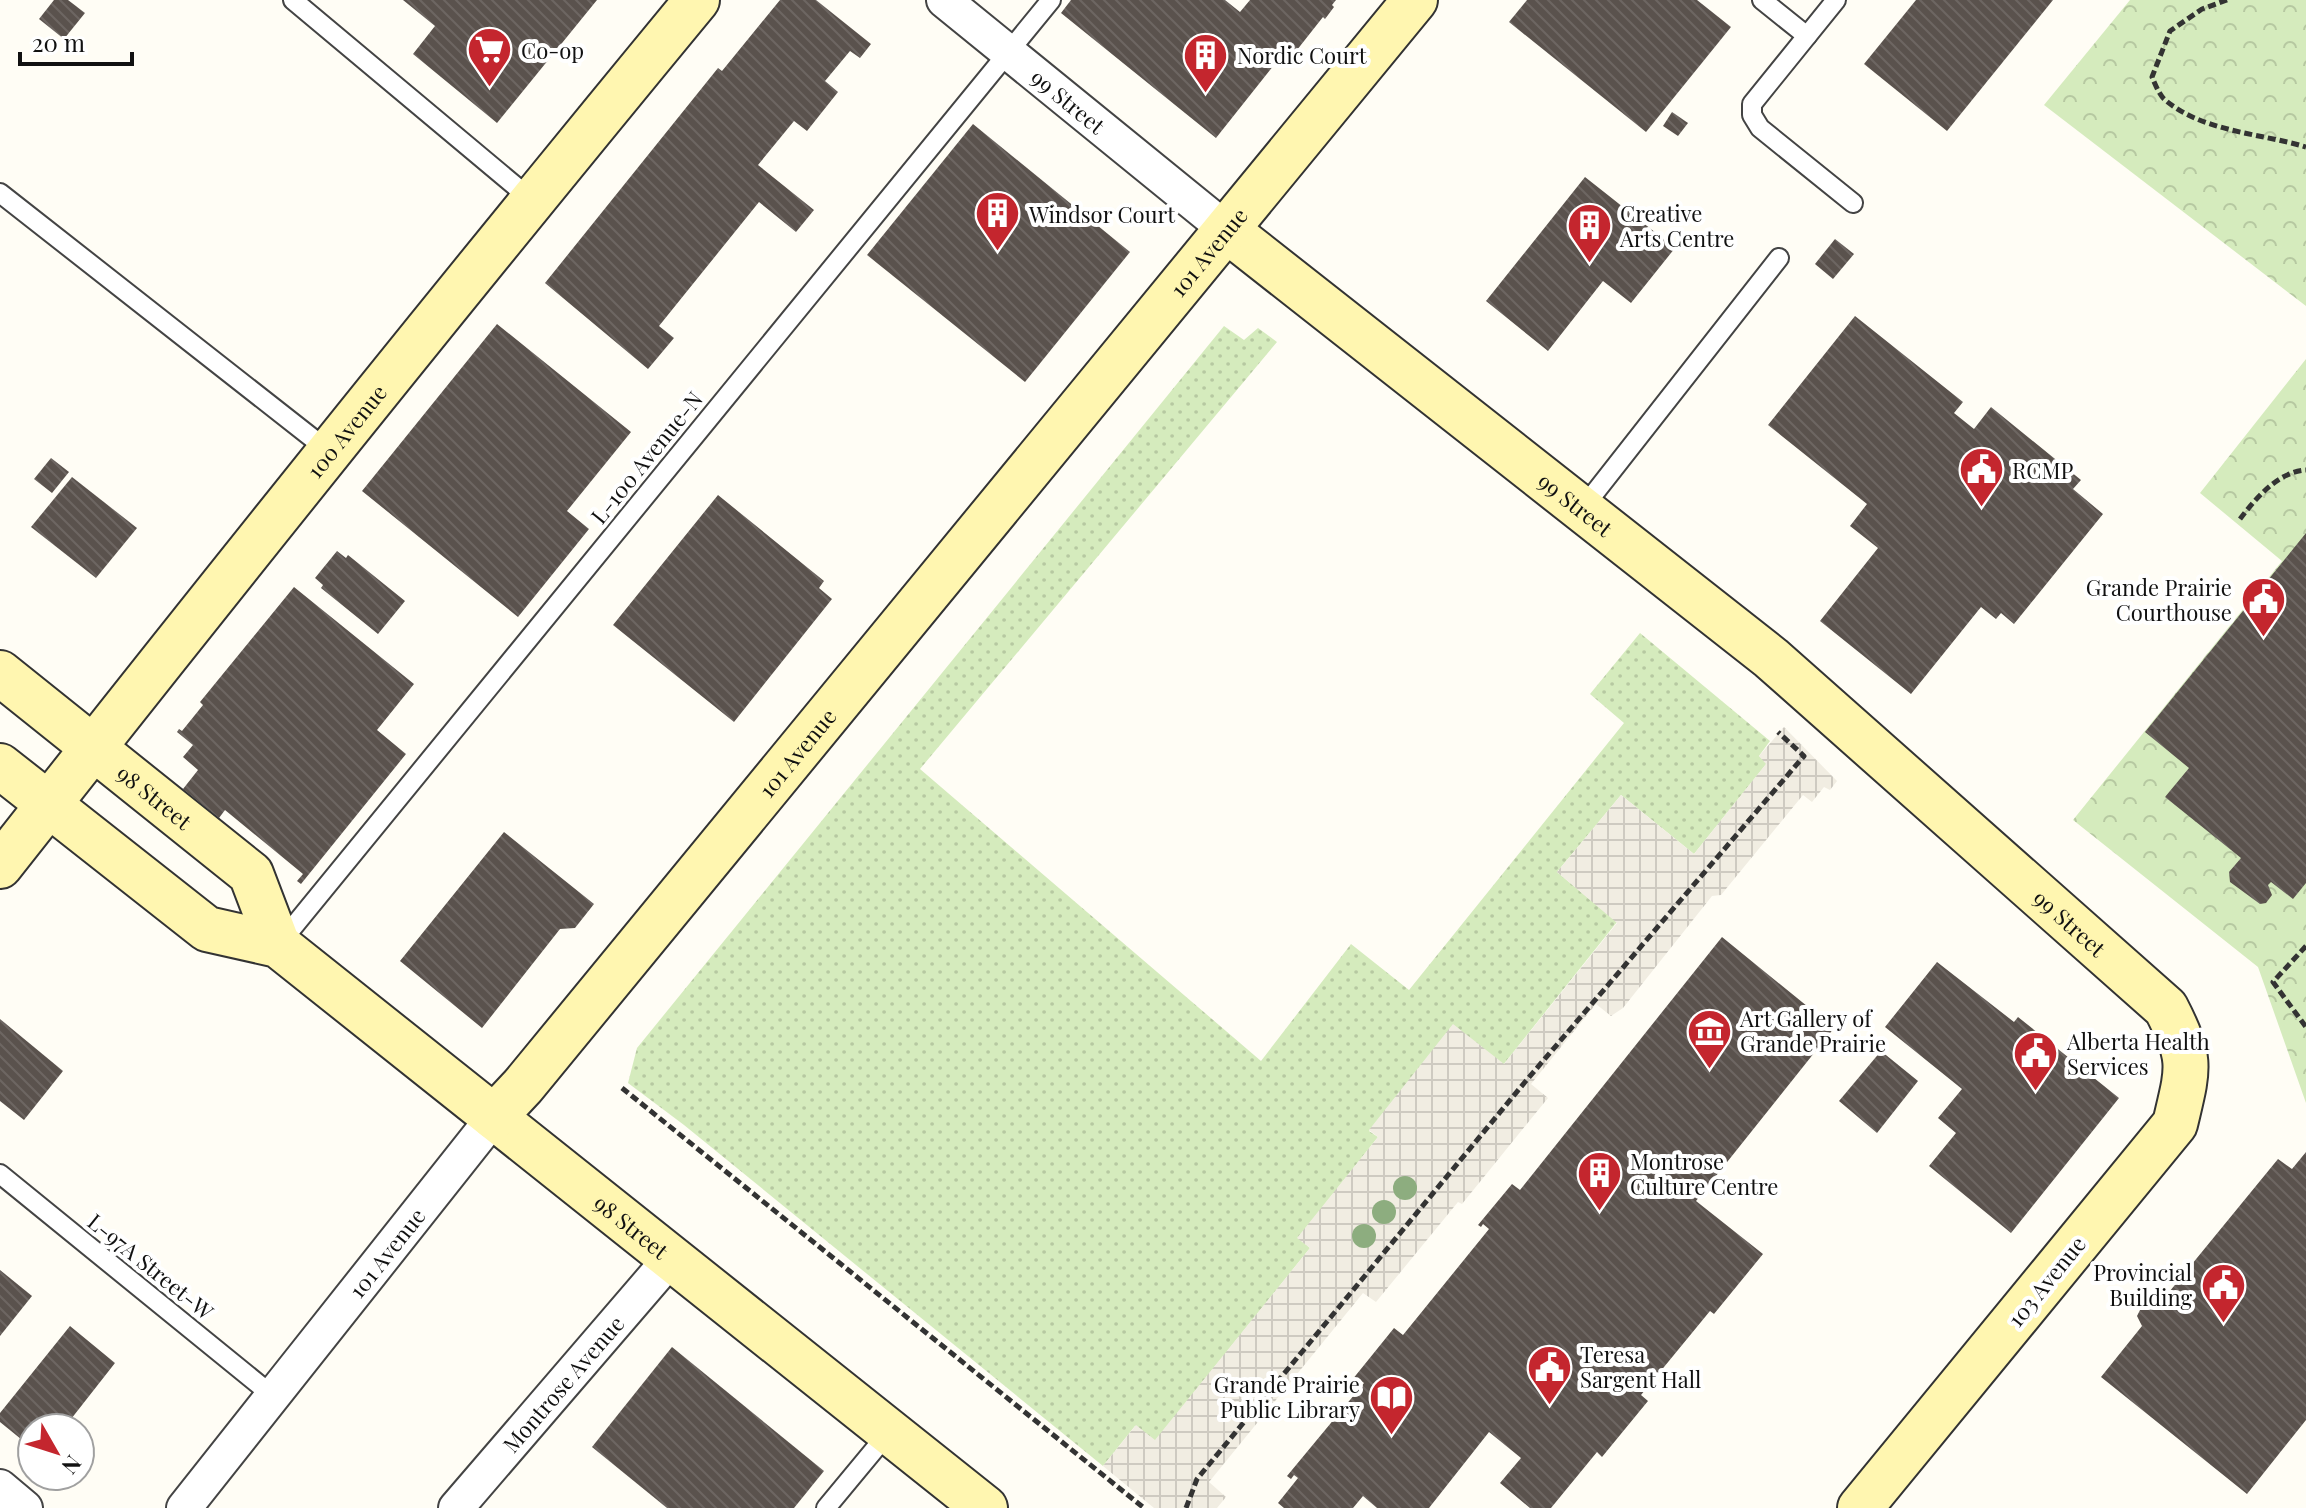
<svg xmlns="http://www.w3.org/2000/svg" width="2306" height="1508" font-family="'Playfair Display',serif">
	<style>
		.grass { fill: url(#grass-dots) }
		.park { fill: url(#park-crowns) }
		.plaza { fill: url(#plaza-grid) }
		.building { fill: url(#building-back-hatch) }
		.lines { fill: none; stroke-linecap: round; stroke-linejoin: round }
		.lane-casing { stroke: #444; stroke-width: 22 }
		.street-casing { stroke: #444; stroke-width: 38 }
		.secondary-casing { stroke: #333; stroke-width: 48 }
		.path { stroke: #333; stroke-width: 5; stroke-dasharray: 8 4; stroke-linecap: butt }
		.lane { stroke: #fff; stroke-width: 18 }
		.street { stroke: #fff; stroke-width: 34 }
		.secondary { stroke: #fff6b0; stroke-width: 44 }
		.tree { fill: #8dad7f }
		.labels { text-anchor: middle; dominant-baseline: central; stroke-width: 8; stroke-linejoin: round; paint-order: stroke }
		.poi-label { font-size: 22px; fill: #111; stroke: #fff; text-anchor: start }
		.street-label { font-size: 22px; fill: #111; stroke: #fff }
	</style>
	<defs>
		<pattern id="grass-dots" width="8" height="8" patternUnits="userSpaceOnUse" patternTransform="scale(2)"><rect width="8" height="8" fill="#d5ebbd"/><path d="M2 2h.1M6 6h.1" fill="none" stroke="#b6c8a1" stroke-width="1.8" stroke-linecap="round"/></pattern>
		<pattern id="park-crowns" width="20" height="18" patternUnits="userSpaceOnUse" patternTransform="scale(2)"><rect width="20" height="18" fill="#d5ebbd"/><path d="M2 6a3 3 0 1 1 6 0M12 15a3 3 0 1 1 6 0" fill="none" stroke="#b6c8a1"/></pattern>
		<pattern id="plaza-grid" width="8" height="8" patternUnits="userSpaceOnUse" patternTransform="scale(2)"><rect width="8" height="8" fill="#f1ede2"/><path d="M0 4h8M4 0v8" fill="none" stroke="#cecac1"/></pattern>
		<pattern id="building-back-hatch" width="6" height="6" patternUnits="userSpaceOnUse" patternTransform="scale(2)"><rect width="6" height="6" fill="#5a524d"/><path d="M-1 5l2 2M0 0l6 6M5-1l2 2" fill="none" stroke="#6d6662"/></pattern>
	</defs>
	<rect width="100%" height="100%" fill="#fffdf5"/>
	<polygon class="grass" points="1224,326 1244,340 1258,328 1277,342 920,769 1261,1061 1351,944 1409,990 1624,723 1590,694 1640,633 1770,741 1759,756 1767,763 1694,854 1621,795 1557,872 1617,922 1503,1065 1453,1025 1369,1131 1378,1137 1298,1238 1310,1248 1155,1441 1135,1426 1103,1466 684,1125 628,1083 637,1048"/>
	<g class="park">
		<polygon points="2130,0 2306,0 2306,306 2044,105"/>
		<polygon points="2306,359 2306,1103 2258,967 2073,820 2282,561 2200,493"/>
	</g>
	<polygon class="plaza" points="1784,727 1837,781 1830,790 1824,787 1812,802 1803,795 1721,895 1712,896 1623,1008 1611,1016 1596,1004 1531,1084 1548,1098 1462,1204 1458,1202 1376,1302 1363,1293 1209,1482 1226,1497 1217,1508 1154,1508 1103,1466 1136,1425 1155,1440 1310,1248 1297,1238 1378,1137 1369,1130 1453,1024 1504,1064 1617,923 1557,872 1621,795 1694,854 1766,764 1759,756"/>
	<g class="building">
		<polygon points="54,0 68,0 85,13 64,39 39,19"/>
		<polygon points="403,0 597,0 497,123 413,54 435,26"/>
		<polygon points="780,0 816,0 871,44 860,58 850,51 825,81 838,92 807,131 794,121 758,165 814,210 796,232 759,202 659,326 674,338 648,369 545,283 718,68 722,71"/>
		<polygon points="1071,0 1225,0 1240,12 1250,0 1336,0 1332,5 1334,7 1325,19 1323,17 1293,55 1286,50 1216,138 1061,13"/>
		<polygon points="1527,0 1697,0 1731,27 1646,132 1509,22"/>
		<polygon points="1916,0 2053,0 1947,131 1864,64"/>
		<polygon points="1672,112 1688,123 1678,136 1663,126"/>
		<polygon points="973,124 1130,252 1025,382 867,255"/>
		<polygon points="1585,177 1675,248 1631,303 1603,281 1548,351 1486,301"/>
		<polygon points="1835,239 1854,254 1833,279 1815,264"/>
		<polygon points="1855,316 1963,402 1954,413 1974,429 1991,407 2081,480 2073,489 2103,514 2014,624 2001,613 1996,619 1981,607 1911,694 1820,621 1878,548 1850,526 1867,504 1768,425"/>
		<polygon points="497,324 631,432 567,511 589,529 518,617 362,491"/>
		<polygon points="51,458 69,472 52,493 34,479"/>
		<polygon points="72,477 137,528 96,578 31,527"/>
		<polygon points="718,495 824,581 819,588 832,599 734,722 613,625"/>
		<polygon points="2306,533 2306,883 2293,899 2271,882 2268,885 2272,895 2266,903 2260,904 2230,882 2229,872 2241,858 2165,797 2189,768 2145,732"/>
		<polygon points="337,551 346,558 348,555 405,601 378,634 321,588 323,585 315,578"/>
		<polygon points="294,587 414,684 377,730 406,754 301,884 297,881 303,874 225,810 219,818 183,789 198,770 183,757 193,745 177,732 179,729 182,731 203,705 200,702"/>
		<polygon points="504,832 594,904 575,928 560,929 482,1028 400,961"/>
		<polygon points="1722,937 1834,1028 1696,1201 1763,1254 1714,1314 1710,1311 1641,1395 1648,1401 1602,1457 1597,1452 1551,1508 1530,1508 1500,1483 1521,1458 1489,1432 1429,1508 1377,1508 1363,1496 1353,1508 1284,1508 1278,1503 1298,1478 1294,1475 1291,1479 1287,1476 1364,1383 1358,1378 1355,1382 1352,1380 1394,1328 1403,1335 1489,1229 1483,1224 1481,1227 1478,1225 1512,1184 1520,1190"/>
		<polygon points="1937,962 2014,1022 2018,1017 2119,1098 2011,1233 1929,1166 1956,1133 1938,1118 1962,1089 1885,1027"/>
		<polygon points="0,1019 63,1071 24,1120 0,1101"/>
		<polygon points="1881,1051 1918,1081 1877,1133 1839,1101"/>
		<polygon points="2306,1152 2306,1420 2247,1494 2101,1377 2142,1326 2137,1316 2140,1310 2149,1305 2156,1308 2278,1159 2292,1169"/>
		<polygon points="0,1270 32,1296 0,1336"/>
		<polygon points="70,1326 115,1363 64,1428 32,1428 32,1448 0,1422 0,1413"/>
		<polygon points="672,1347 824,1471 794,1508 667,1508 592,1447"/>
	</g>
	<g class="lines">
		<defs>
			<g id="lane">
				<polyline points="293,0 532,200"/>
				<polyline points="1762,0 1807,36"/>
				<polyline points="1836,0 1752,104 1752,115 1760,128 1853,203"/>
				<polyline points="0,193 330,452"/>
				<polyline points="1582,509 1779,258"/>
				<polyline points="280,943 1051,0"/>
				<polyline points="0,1174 273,1396"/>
				<polyline points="826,1508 889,1432"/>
			</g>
			<g id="street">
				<path id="s1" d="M944,0L1228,231"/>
				<polyline points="0,1487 25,1508"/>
				<path id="s2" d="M184,1508L494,1117"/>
				<path id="s3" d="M456,1508L671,1258"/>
			</g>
			<g id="secondary">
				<path id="s4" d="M1228,231L1771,658L2166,1008C2193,1060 2188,1069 2175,1124L1860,1508"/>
				<path id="s5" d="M0,673L251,874L278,945"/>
				<path id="s6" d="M0,766L207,929L278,945L985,1508"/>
				<path id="s7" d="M0,866C229,575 461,286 697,0"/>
				<path id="s8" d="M494,1117L523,1086L1415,0"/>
			</g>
		</defs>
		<use href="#lane" class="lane-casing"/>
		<use href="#street" class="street-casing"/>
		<use href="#secondary" class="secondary-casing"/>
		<g class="path">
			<path d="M2227,0L2202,9L2170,31L2152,77C2155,84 2159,94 2164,99C2202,132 2260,133 2306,147"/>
			<path d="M2240,519C2257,497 2278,472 2306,470"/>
			<polyline points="2306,946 2273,982 2306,1027"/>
			<polyline points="622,1088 1144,1508"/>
			<polyline points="1186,1508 1197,1479 1525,1082 1804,756 1778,732"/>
		</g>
		<use href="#lane" class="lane"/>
		<use href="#street" class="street"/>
		<use href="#secondary" class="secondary"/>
	</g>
	<g class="tree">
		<circle cx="1405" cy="1188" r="12"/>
		<circle cx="1384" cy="1212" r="12"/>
		<circle cx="1364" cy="1236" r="12"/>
	</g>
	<defs>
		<symbol id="supermarket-pin" viewBox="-11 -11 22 30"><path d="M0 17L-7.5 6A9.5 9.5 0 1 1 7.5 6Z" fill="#c4262e" stroke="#fff"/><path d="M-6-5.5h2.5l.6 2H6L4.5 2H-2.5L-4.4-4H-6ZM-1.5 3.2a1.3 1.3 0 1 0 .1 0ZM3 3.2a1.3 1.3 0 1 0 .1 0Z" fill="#fff"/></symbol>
		<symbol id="building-pin" viewBox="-11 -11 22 30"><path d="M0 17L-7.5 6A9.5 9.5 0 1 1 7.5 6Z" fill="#c4262e" stroke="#fff"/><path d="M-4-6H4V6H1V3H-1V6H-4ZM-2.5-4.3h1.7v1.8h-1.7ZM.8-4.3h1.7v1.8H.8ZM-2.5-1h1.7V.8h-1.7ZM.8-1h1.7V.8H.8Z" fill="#fff"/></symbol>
		<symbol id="civic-pin" viewBox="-11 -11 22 30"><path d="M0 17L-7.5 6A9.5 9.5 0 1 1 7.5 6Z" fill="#c4262e" stroke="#fff"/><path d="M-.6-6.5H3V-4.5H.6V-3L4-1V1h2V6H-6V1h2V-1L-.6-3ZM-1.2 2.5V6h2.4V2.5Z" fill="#fff"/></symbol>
		<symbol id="museum-pin" viewBox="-11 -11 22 30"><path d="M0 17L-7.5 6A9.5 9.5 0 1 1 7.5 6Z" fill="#c4262e" stroke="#fff"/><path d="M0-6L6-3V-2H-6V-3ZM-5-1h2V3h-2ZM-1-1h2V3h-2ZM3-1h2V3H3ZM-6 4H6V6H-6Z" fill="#fff"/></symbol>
		<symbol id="library-pin" viewBox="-11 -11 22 30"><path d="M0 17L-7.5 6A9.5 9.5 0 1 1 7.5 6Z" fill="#c4262e" stroke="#fff"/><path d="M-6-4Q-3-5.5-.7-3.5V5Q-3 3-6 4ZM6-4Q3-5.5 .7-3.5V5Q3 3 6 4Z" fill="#fff"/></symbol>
	</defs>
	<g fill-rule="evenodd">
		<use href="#supermarket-pin" x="464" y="24" width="51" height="69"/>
		<use href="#building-pin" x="1180" y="30" width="51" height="69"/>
		<use href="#building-pin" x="972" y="188" width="51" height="69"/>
		<use href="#building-pin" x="1564" y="200" width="51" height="69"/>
		<use href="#civic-pin" x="1956" y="444" width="51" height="69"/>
		<use href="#civic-pin" x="2238" y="574" width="51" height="69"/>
		<use href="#museum-pin" x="1684" y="1006" width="51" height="69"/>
		<use href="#civic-pin" x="2010" y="1028" width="51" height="69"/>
		<use href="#building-pin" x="1574" y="1148" width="51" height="69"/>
		<use href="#civic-pin" x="2198" y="1260" width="51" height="69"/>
		<use href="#civic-pin" x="1524" y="1342" width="51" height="69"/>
		<use href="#library-pin" x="1366" y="1372" width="51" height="69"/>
	</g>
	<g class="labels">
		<g class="poi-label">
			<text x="521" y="50">Co-op</text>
			<text x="1237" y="55">Nordic Court</text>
			<text x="1620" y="213">Creative<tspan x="1620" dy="25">Arts Centre</tspan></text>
			<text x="1029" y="214">Windsor Court</text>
			<text x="2012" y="470">RCMP</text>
			<text x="2232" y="587" text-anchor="end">Grande Prairie<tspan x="2232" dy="25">Courthouse</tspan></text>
			<text x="1740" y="1018">Art Gallery of<tspan x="1740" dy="25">Grande Prairie</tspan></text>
			<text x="2067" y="1041">Alberta Health<tspan x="2067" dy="25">Services</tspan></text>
			<text x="1630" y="1161">Montrose<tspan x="1630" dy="25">Culture Centre</tspan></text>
			<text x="2192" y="1272" text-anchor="end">Provincial<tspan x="2192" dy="25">Building</tspan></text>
			<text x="1580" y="1354">Teresa<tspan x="1580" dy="25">Sargent Hall</tspan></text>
			<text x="1360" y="1384" text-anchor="end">Grande Prairie<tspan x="1360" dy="25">Public Library</tspan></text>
		</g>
		<g class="street-label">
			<text stroke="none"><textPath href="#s1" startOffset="160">99 Street</textPath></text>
			<text stroke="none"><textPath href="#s8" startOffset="1122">101 Avenue</textPath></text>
			<text stroke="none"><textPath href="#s7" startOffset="556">100 Avenue</textPath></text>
			<text transform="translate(646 457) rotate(-51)">L-100 Avenue-N</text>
			<text stroke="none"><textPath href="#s4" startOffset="442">99 Street</textPath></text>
			<text stroke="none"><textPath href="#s8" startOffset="474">101 Avenue</textPath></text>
			<text stroke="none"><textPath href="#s5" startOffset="198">98 Street</textPath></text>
			<text stroke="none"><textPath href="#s4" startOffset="1090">99 Street</textPath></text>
			<text stroke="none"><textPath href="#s6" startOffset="788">98 Street</textPath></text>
			<text stroke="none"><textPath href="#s2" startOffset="326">101 Avenue</textPath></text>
			<text transform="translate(151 1266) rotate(39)">L-97A Street-W</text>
			<text transform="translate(2046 1281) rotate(-51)">103 Avenue</text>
			<text stroke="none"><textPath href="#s3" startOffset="164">Montrose Avenue</textPath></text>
		</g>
	</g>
	<g transform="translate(56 1452) rotate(129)"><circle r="38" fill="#ffffff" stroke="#a0a0a0" stroke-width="2"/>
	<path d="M0-6L14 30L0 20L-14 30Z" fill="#c4262e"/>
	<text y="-12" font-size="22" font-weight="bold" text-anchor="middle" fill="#111111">N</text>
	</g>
	<path d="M20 52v12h112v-12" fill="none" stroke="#111111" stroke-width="4"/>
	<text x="32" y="52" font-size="24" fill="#111111" stroke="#ffffff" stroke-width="6" paint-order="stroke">20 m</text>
</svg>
